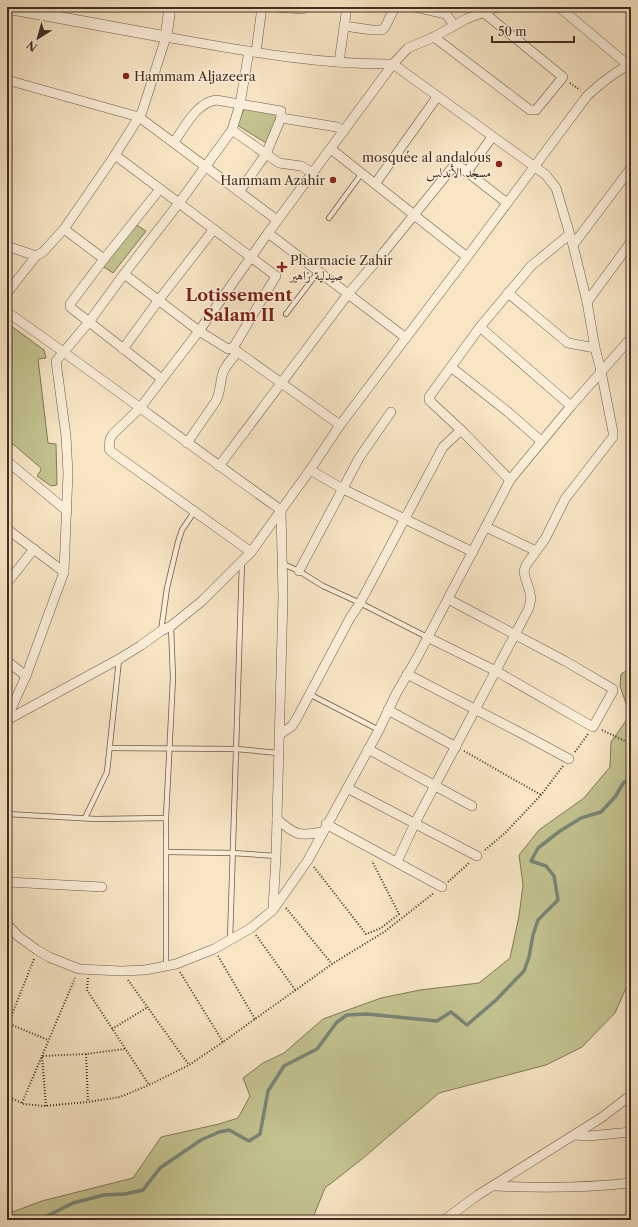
<svg xmlns="http://www.w3.org/2000/svg" width="638" height="1227" font-family="'Libre Caslon Text',Amiri,serif">
	<style>
		.green { fill: #c3c390; stroke: #827858 }
		.lines { fill: none; stroke-linecap: round; stroke-linejoin: round }
		.stream { stroke: #788578; stroke-width: 3.5 }
		.service-casing { stroke: #6e5b49; stroke-width: 6 }
		.minor-casing { stroke: #6e5b49; stroke-width: 10 }
		.tertiary-casing { stroke: #6e5b49; stroke-width: 12 }
		.path { stroke: #412d20; stroke-width: 2; stroke-dasharray: 1 2; stroke-linecap: butt }
		.service { stroke: #faeed9; stroke-width: 4.5 }
		.minor { stroke: #faeed9; stroke-width: 9 }
		.tertiary { stroke: #faeed9; stroke-width: 11 }
		.poi-dot { fill: #8f2418; stroke: #faeed9; stroke-width: 1.5 }
		.labels { text-anchor: middle; dominant-baseline: central; stroke-width: 3; stroke-linejoin: round; paint-order: stroke }
		.poi-label { font-size: 13px; fill: #412d20; stroke: #faeed9; text-anchor: start }
		.district-label { font-size: 17px; font-weight: bold; fill: #7a1f14; stroke: #faeed9 }
	</style>
	<rect width="100%" height="100%" fill="#f7e5c4"/>
	<filter id="stains"><feTurbulence type="fractalNoise" baseFrequency=".005" numOctaves="4"/><feColorMatrix values="0 0 0 0 .2 0 0 0 0 .09 0 0 0 0 .02 0 0 0 .5 -.17"/></filter>
	<radialGradient id="worn" r=".72"><stop offset=".6" stop-color="#630" stop-opacity="0"/><stop offset="1" stop-color="#630" stop-opacity=".3"/></radialGradient>
	<g class="green">
		<polygon points="244,109 277,114 271,146 237,125"/>
		<polygon points="132,222 146,231 113,273 101,265"/>
		<polygon points="7,323 44,350 46,358 38,359 48,443 56,444 57,485 51,486 37,476 41,470 41,468 7,439"/>
		<polygon points="631,668 631,977 615,1013 582,1047 546,1065 439,1093 362,1159 325,1188 312,1220 7,1220 7,1214 42,1201 133,1178 161,1137 219,1124 238,1118 250,1096 243,1078 263,1063 284,1053 323,1019 381,998 420,990 479,983 510,958 519,916 523,885 519,855 539,830 584,798 610,767 611,742 630,715 620,686 621,674"/>
	</g>
	<g class="lines">
		<polyline class="stream" points="39,1220 73,1203 104,1195 125,1194 143,1190 160,1168 201,1140 219,1132 229,1130 249,1141 260,1134 268,1091 284,1066 317,1049 337,1022 347,1015 367,1014 437,1021 451,1012 467,1025 496,1000 524,971 529,957 533,935 538,920 558,900 554,876 546,866 531,861 538,848 560,831 581,818 601,812 615,797 624,782 631,781"/>
		<defs>
			<g id="service">
				<polyline points="329,218 362,173"/>
				<polyline points="286,314 318,272"/>
				<polyline points="283,564 299,571 323,586 360,603 427,637"/>
				<polyline points="161,631 167,588 178,542 182,530 194,512"/>
				<polyline points="311,695 379,730"/>
				<polyline points="110,748 236,749 279,753"/>
				<polyline points="7,814 96,819 166,818"/>
				<polyline points="85,818 107,772 119,660"/>
				<polyline points="167,852 233,853 276,856"/>
				<polyline points="230,940 242,562"/>
				<polyline points="166,966 166,818 173,678 171,626"/>
			</g>
			<g id="minor">
				<polyline points="275,7 303,9 305,7"/>
				<polyline points="415,7 446,14 454,25"/>
				<polyline points="559,7 628,65"/>
				<polyline points="344,26 372,30 382,30 385,27 395,7"/>
				<polyline points="434,37 530,110 536,110 563,77 483,12"/>
				<polyline points="256,52 262,7"/>
				<polyline points="339,62 347,7"/>
				<polyline points="7,80 139,117 277,220"/>
				<polyline points="232,130 266,154 281,118"/>
				<path d="M174,142C185,127 196,103 216,100L281,111V118L337,127L344,131"/>
				<polyline points="331,149 467,257"/>
				<polyline points="115,155 276,276 233,348"/>
				<polyline points="467,172 507,203"/>
				<polyline points="375,184 437,97"/>
				<polyline points="160,189 104,259 70,304 70,307 162,379"/>
				<polyline points="239,192 266,154 279,163 301,166 313,173"/>
				<polyline points="64,229 104,259"/>
				<polyline points="268,233 406,338"/>
				<polyline points="573,245 631,168"/>
				<polyline points="7,246 36,256"/>
				<polyline points="124,274 199,331 228,349 233,348 238,352 340,425"/>
				<path d="M7,293L36,256L43,252L64,229L115,155L142,112L166,37C240,50 317,65 393,64L546,175L556,188L573,245L587,302L595,348L601,371L613,432V437L565,499L545,539L526,565L524,571L525,577L529,589L531,598L529,608L415,823L397,862"/>
				<polyline points="508,293 568,343 595,348"/>
				<polyline points="587,302 631,242"/>
				<path d="M7,312C99,376 189,445 281,510L283,597L276,856L273,909"/>
				<polyline points="480,327 571,406"/>
				<polyline points="123,349 158,301 214,229"/>
				<polyline points="451,367 508,412 541,441"/>
				<path d="M187,443L216,401C220,393 220,385 222,376C224,366 232,359 238,352"/>
				<polyline points="7,461 67,511"/>
				<path d="M219,466L348,294L384,252L452,168C458,164 462,168 467,172L492,137"/>
				<polyline points="310,470 343,489 473,552"/>
				<polyline points="510,480 461,430 432,403 429,400 429,397 480,327 531,266 570,234"/>
				<polyline points="486,527 536,551"/>
				<polyline points="7,529 64,572"/>
				<polyline points="251,552 113,453 109,449 110,439 113,434 140,408 199,331 268,233 393,64 408,48 434,37 466,19 497,7"/>
				<polyline points="299,571 359,458 391,412"/>
				<polyline points="7,583 34,549"/>
				<polyline points="427,637 496,671 593,727 613,691 613,689 608,686 565,661 448,599"/>
				<polyline points="7,661 26,676"/>
				<polyline points="407,674 517,731 569,759"/>
				<polyline points="388,710 456,747"/>
				<polyline points="7,718 26,676 64,572 68,473 66,436 56,361 89,322 124,274 179,203 232,130 240,104 249,51"/>
				<path d="M7,720L119,659L140,646L161,631L171,626L202,601L251,552L310,470L340,425L467,257L587,96C601,83 614,72 631,64"/>
				<polyline points="280,734 292,726 297,718 350,618 360,603 443,447 461,430"/>
				<polyline points="368,749 472,806"/>
				<polyline points="347,788 477,856"/>
				<path d="M277,819C296,836 299,836 323,832"/>
				<polyline points="326,824 442,887"/>
				<polyline points="7,882 102,887"/>
				<polyline points="7,924 18,936 37,950 49,957 79,969 121,971 145,970 176,964 214,949 251,928 273,910 308,860 379,730 396,694 417,658 510,480 571,406 631,338"/>
				<polyline points="574,1135 589,1136 631,1132"/>
				<path d="M493,1186C539,1188 585,1188 631,1183"/>
				<polyline points="444,1220 478,1195 601,1118 631,1095"/>
			</g>
			<polyline id="tertiary" points="7,8 166,37 170,7"/>
		</defs>
		<use href="#service" class="service-casing"/>
		<use href="#minor" class="minor-casing"/>
		<use href="#tertiary" class="tertiary-casing"/>
		<g class="path">
			<polyline points="570,83 580,90"/>
			<polyline points="602,730 631,744"/>
			<polyline points="464,751 541,795"/>
			<polyline points="575,752 588,734"/>
			<polyline points="485,850 505,833 541,795 563,766"/>
			<polyline points="314,867 366,934 381,928 399,914 372,861"/>
			<polyline points="448,882 469,863"/>
			<polyline points="286,908 332,964"/>
			<polyline points="256,935 296,991"/>
			<polyline points="218,956 255,1019"/>
			<polyline points="180,972 223,1042"/>
			<polyline points="88,978 87,990 149,1085"/>
			<polyline points="128,980 189,1065"/>
			<polyline points="7,1023 48,1040"/>
			<polyline points="7,1027 34,959"/>
			<polyline points="112,1029 148,1007"/>
			<polyline points="86,1054 88,1102"/>
			<polyline points="7,1096 24,1104 44,1106 88,1102 120,1097 149,1085 189,1065 223,1042 332,964 384,932 434,893"/>
			<polyline points="22,1103 75,978"/>
			<polyline points="46,1106 42,1056 86,1054 125,1049"/>
		</g>
		<use href="#service" class="service"/>
		<use href="#minor" class="minor"/>
		<use href="#tertiary" class="tertiary"/>
	</g>
	<g class="poi-dot">
		<circle cx="126" cy="76" r="4"/>
		<circle cx="499" cy="164" r="4"/>
		<circle cx="333" cy="180" r="4"/>
		<path d="M280 261h4v4h4v4h-4v4h-4v-4h-4v-4h4z"/>
	</g>
	<g class="labels">
		<g class="poi-label">
			<text x="134" y="76">Hammam Aljazeera</text>
			<text x="491" y="157" text-anchor="end">mosquée al andalous<tspan x="491" dy="15">مسجد الأندلس</tspan></text>
			<text x="325" y="180" text-anchor="end">Hammam Azahir</text>
			<text x="290" y="260">Pharmacie Zahir<tspan x="290" dy="15">صيدلية زاهير</tspan></text>
		</g>
		<g class="district-label">
			<text x="239" y="295">Lotissement<tspan x="239" dy="20">Salam II</tspan></text>
		</g>
	</g>
	<rect width="638" height="1227" fill="none" stroke="#f7e5c4" stroke-width="24"/>
	<rect x="8" y="8" width="622" height="1211" fill="none" stroke="#412d20" stroke-width="2"/>
	<rect x="12" y="12" width="614" height="1203" fill="none" stroke="#412d20"/>
	<g transform="translate(38 38) rotate(217)" stroke="#faeed9" stroke-width="3" paint-order="stroke">
	<path d="M0-3L7 15L0 10L-7 15Z" fill="#412d20"/>
	<text y="-6" font-size="11" font-weight="bold" text-anchor="middle" fill="#412d20">N</text>
	</g>
	<path d="M492 36v6h82v-6" fill="none" stroke="#412d20" stroke-width="2"/>
	<text x="498" y="36" font-size="12" fill="#412d20" stroke="#faeed9" stroke-width="3" paint-order="stroke">50 m</text>
	<rect width="100%" height="100%" filter="url(#stains)"/>
	<rect width="100%" height="100%" fill="url(#worn)"/>
</svg>
